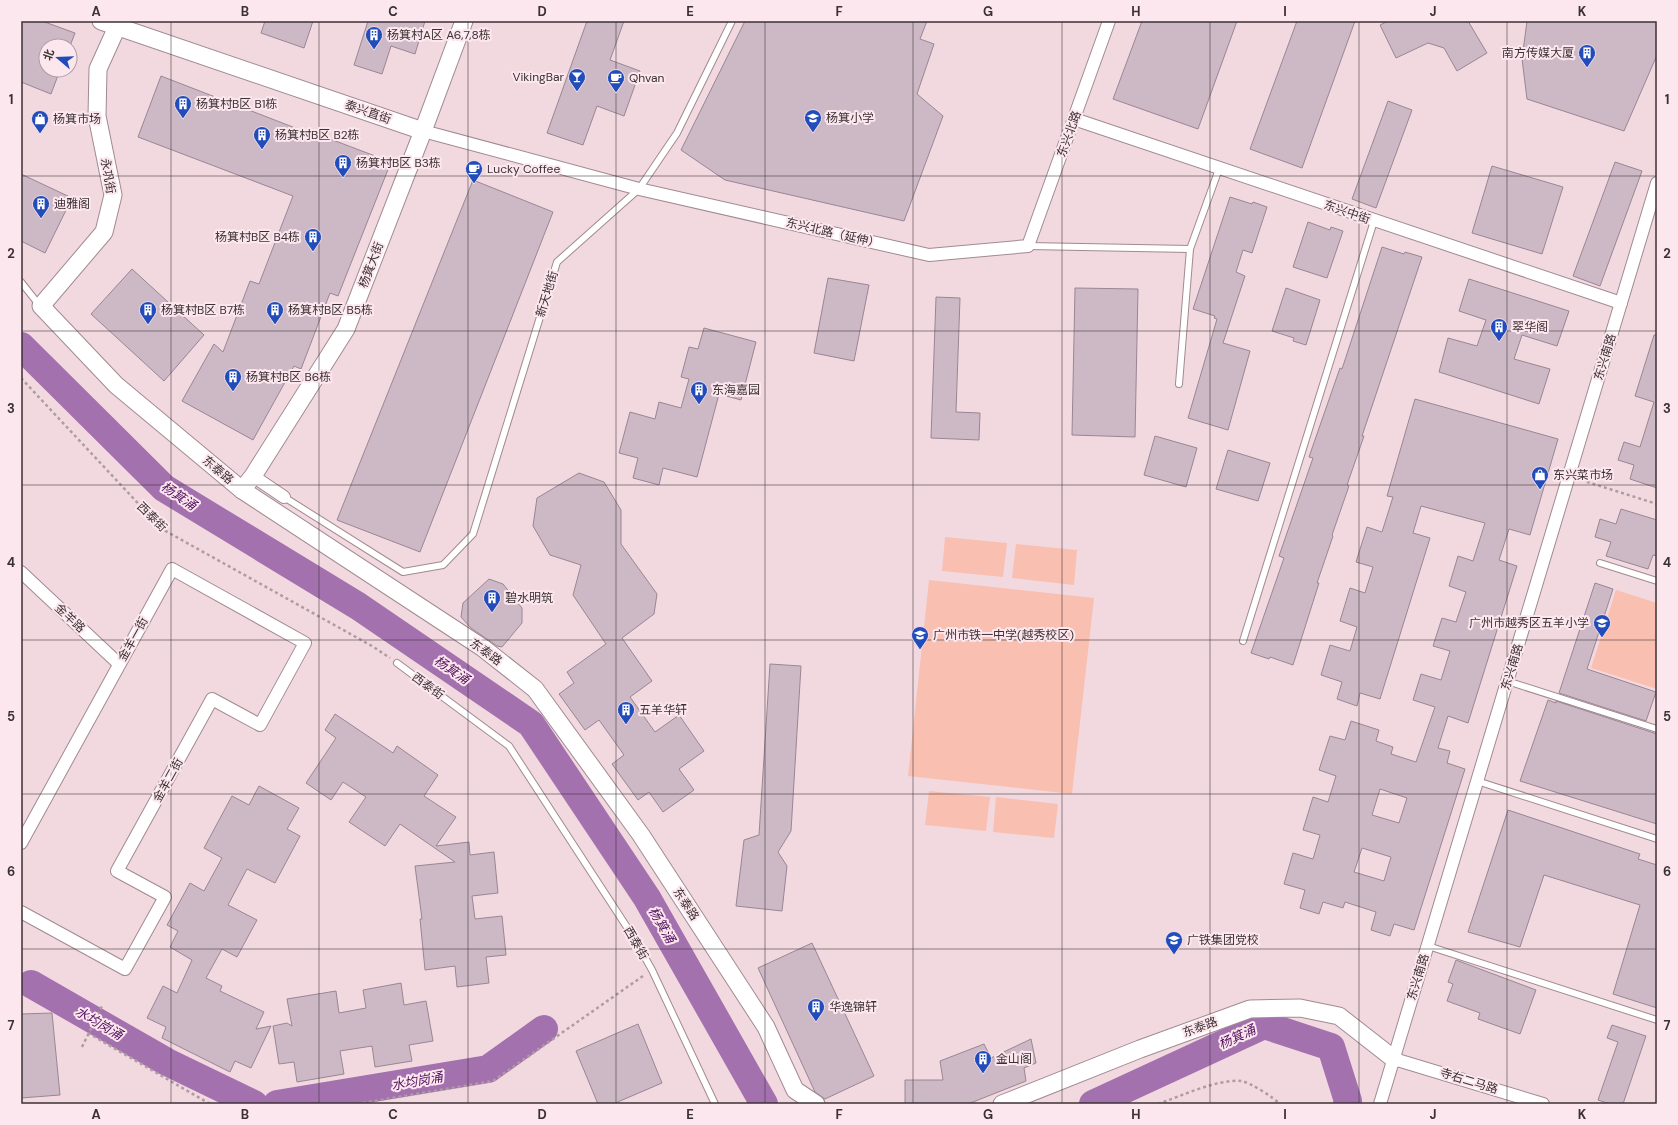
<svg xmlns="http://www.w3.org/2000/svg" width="1678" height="1125" font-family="'DM Sans','Noto Sans SC',sans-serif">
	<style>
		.garden { fill: #f9bfb0 }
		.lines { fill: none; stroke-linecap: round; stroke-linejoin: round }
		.river { stroke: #a471af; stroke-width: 28 }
		.building { fill: #cdb8c5; stroke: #9a8693; fill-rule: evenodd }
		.lane-casing { stroke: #a18a91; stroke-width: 8 }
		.street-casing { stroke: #a18a91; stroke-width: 14 }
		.secondary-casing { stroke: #a18a91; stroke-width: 19 }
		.path { stroke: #af9ca1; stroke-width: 2.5; stroke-dasharray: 3 3; stroke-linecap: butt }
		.lane { stroke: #fff; stroke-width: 6 }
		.street { stroke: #fff; stroke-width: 12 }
		.secondary { stroke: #fff; stroke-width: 17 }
		.grid { fill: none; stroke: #3b3134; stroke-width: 1; stroke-opacity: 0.55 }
		.labels { text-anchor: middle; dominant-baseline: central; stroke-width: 4; stroke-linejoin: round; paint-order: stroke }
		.poi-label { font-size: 12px; fill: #3b3134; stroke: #fce7ee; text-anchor: start }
		.street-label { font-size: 12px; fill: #3b3134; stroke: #fce7ee }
		.water-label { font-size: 13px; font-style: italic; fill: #500e5d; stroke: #fce7ee }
		.neatline { fill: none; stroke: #3b3134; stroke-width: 1.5 }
		.grid-label { font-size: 13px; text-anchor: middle; font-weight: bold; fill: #3b3134 }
	</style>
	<rect width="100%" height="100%" fill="#f2d9e0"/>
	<g class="garden">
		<polygon points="945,537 1007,543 1003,577 942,571"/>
		<polygon points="1016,544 1077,550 1074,585 1012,578"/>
		<polygon points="929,580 1094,598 1072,794 908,776"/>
		<polygon points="1616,590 1657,603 1657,689 1591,668"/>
		<polygon points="929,791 990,797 986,831 925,825"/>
		<polygon points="996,797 1058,804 1054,838 993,832"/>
	</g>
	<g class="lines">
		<g class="river">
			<polyline points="21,346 164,488 358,606 531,724 647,898 764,1104"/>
			<polyline points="31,984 167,1062 254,1104"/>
			<polyline points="277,1104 488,1069 544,1029"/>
			<polyline points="1093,1104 1264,1025 1331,1047 1348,1101 1347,1104"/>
		</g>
	</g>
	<g class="building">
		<polygon points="21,21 42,21 75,33 70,46 46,46 46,70 60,70 51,94 21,82"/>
		<polygon points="265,21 313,21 304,48 261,33"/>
		<polygon points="368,21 425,21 415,54 391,46 382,74 354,65"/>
		<polygon points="587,21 624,21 610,60 640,71 624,116 597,106 583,145 547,133"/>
		<polygon points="745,21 927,21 920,39 934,44 917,94 943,116 904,221 725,180 681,150"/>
		<polygon points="1142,21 1237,21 1198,129 1113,99"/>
		<polygon points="1297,21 1355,21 1302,168 1250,149"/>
		<polygon points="1388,21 1468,21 1487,53 1457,71 1444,48 1428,43 1396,58 1380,25"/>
		<polygon points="1527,21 1657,21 1657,55 1624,131 1527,99 1522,59"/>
		<polygon points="161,76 316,136 317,134 391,162 338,296 330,293 301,369 294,366 253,440 182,401 214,344 223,352 250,281 259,284 293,196 138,137"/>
		<polygon points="1388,101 1412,110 1376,208 1352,199"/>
		<polygon points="1615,162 1642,171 1600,286 1573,276"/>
		<polygon points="1492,166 1563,187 1542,254 1472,233"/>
		<polygon points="21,174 72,198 45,253 21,241"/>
		<polygon points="473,180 553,212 420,552 337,520"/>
		<polygon points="1230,197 1252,204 1253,202 1267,207 1252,253 1243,250 1236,272 1245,276 1223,343 1250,351 1228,430 1188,418 1217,319 1214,318 1215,316 1193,309"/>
		<polygon points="1308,222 1330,230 1331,227 1343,231 1327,278 1293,267"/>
		<polygon points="1382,247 1404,254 1405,252 1422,257 1362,436 1364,436 1347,485 1349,486 1332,535 1333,536 1317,583 1319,583 1293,665 1270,657 1269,659 1251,653 1284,558 1279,556 1313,458 1309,457 1340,368 1342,369"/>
		<polygon points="132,269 204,335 164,381 91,314"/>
		<polygon points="828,278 869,285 854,361 814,353"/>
		<polygon points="1469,279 1569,311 1557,346 1522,335 1514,359 1550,369 1539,404 1439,372 1448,338 1477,346 1486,320 1459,311"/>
		<polygon points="1075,288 1138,289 1135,437 1072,435"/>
		<polygon points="1286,288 1320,300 1306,345 1293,341 1294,338 1272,331"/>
		<polygon points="936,297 960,298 956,412 980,413 979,440 931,438"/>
		<polygon points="704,328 756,342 741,400 719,394 697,477 663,468 659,485 633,478 638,458 619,453 630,412 655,419 659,402 681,408 689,379 681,377 689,347 698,349"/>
		<polygon points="1654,335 1657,335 1657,488 1630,479 1634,465 1618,460 1624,442 1640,447 1654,402 1635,396"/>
		<path d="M1415,399L1558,439L1530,535L1509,529L1499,560L1517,566L1468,723L1448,716L1438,748L1450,751L1447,763L1465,769L1414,930L1394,924L1390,936L1371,930L1376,912L1345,902L1343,908L1323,902L1319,914L1300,908L1305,890L1284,884L1293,853L1313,859L1320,835L1303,830L1313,797L1328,802L1336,776L1319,770L1330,736L1345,740L1351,721L1379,730L1376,741L1393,747L1391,754L1416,762L1435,707L1413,700L1421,674L1441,680L1450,651L1433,646L1442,618L1456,622L1466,592L1449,586L1458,556L1473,561L1485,523L1421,506L1413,533L1430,538L1380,699L1360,693L1357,706L1337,699L1342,682L1321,675L1330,645L1350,651L1357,627L1340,621L1350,588L1365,593L1373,567L1356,562L1367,527L1382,532L1393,497L1387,496ZM1380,789L1407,798L1399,823L1372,815ZM1362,848L1391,857L1384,881L1354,872Z"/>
		<polygon points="1155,436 1197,448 1186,487 1144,475"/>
		<polygon points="1228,450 1270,463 1258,501 1216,489"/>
		<polygon points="579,473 604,482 621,510 621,544 657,594 654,614 622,638 652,681 630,697 655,732 679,715 704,751 679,769 694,790 663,812 649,792 638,800 612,764 624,755 599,720 585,730 559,694 574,683 567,672 606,644 573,595 581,565 550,555 533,526 537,498"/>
		<polygon points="1621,509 1657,520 1657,556 1653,555 1648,569 1606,556 1611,542 1595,537 1600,519 1616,524"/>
		<polygon points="489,579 503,584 522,608 522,623 502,647 497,646 471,628 461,617 463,603"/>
		<polygon points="1595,583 1613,589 1587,669 1656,692 1646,721 1559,693"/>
		<polygon points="770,664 801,666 791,831 778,852 787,866 782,911 736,906 744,840 759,835"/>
		<polygon points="1548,700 1556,703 1556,701 1657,734 1657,824 1520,781"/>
		<polygon points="335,714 393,753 397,746 438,775 424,796 456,817 436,846 469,842 470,855 494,852 498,893 472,896 475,919 502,916 506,955 486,957 489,983 457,987 455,966 425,970 420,919 422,919 415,866 455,862 400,824 385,846 349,822 366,797 343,782 331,800 306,783 336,738 325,730"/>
		<polygon points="259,786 299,808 287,829 300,836 275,883 247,869 228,905 257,920 237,957 222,949 206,978 222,986 220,991 264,1012 256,1029 271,1026 251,1068 235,1061 230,1072 162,1038 166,1027 147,1018 163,986 177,993 192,960 170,947 178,931 167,925 190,883 204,891 222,858 204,848 232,796 249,805"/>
		<polygon points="1508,810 1640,854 1638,859 1657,865 1657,1008 1613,994 1640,905 1544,875 1520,947 1468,932"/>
		<polygon points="812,943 874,1076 825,1099 815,1092 758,968"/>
		<polygon points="1456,960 1536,990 1520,1034 1478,1019 1480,1013 1447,1001 1453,984 1448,982"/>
		<polygon points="401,983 404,1005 426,1001 433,1041 409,1045 412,1061 375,1067 372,1046 340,1051 344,1074 297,1082 294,1062 279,1064 273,1026 287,1023 292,1026 287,999 336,991 339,1013 366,1008 363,990"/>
		<polygon points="52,1013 60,1095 21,1098 21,1014"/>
		<polygon points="638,1024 662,1083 613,1104 598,1104 576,1051"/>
		<polygon points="1612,1025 1646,1036 1623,1104 1610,1104 1598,1100 1618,1042 1607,1038"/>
		<polygon points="1031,1039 1036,1063 1024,1068 1026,1081 968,1104 905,1104 905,1080 943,1080 940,1061 984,1044 991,1058"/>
	</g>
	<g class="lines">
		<defs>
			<g id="lane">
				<polyline points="1028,246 1190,249"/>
				<polyline points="21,282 40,306"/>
				<polyline points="1179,384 1190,249 1219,169"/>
				<polyline points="284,497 403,572 443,565 473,534 557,262 639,189 677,133 732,21"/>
				<polyline points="1600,563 1657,581"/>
				<polyline points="1243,641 1374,221"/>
				<polyline points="397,663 509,746 634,938 652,970 715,1104"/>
				<polyline points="1507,681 1657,729"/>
				<polyline points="1477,781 1657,839"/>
				<polyline points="1428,946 1657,1020"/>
			</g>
			<g id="street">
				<polyline points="1074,119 1621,303"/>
				<polyline points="423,131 639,189 929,255 1028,246 1109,21"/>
				<polyline points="253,476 284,497"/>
				<polyline points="21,572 119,664"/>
				<polyline points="21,843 172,569 305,643 260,725 212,699 117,871 165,897 125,969 21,912"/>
				<polyline points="1394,1059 1543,1104"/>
				<polyline points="1380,1104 1657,183"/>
			</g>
			<g id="secondary">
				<polyline points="101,21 423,131"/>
				<polyline points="117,27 98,69 97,116 113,195 104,232 41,306 116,385 242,490 483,648 535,689 641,835 766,1027 795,1090 816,1104"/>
				<polyline points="242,490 253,476 346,329 423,131 464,21"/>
				<polyline points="1002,1104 1140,1049 1250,1009 1300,1008 1339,1016 1394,1059"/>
			</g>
		</defs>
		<use href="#lane" class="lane-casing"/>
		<use href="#street" class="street-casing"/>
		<use href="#secondary" class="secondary-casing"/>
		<g class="path">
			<polyline points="21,378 162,529 372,646 390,658"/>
			<polyline points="1581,480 1657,504"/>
			<polyline points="88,1033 210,1104"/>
			<polyline points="82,1047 102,1006"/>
			<polyline points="357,1104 493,1081 643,976"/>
			<path d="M1158,1104C1181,1096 1217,1079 1241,1081C1250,1082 1274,1098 1280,1104"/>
		</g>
		<use href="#lane" class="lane"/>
		<use href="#street" class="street"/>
		<use href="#secondary" class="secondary"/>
	</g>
	<path class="grid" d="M171,21V1104M319,21V1104M468,21V1104M616,21V1104M765,21V1104M913,21V1104M1062,21V1104M1210,21V1104M1359,21V1104M1507,21V1104M21,176H1657M21,331H1657M21,485H1657M21,640H1657M21,794H1657M21,949H1657"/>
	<defs>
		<symbol id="building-pin" viewBox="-11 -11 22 30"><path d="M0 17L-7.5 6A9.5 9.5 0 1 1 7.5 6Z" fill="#214cba" stroke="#fce7ee"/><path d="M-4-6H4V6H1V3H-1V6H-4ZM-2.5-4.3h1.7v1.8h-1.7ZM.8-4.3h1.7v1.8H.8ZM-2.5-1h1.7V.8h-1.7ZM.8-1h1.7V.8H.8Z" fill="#fff"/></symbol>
		<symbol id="bar-pin" viewBox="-11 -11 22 30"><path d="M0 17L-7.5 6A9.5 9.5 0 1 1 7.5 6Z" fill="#214cba" stroke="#fce7ee"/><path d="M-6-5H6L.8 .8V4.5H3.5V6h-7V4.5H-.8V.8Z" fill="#fff"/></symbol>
		<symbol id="cafe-pin" viewBox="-11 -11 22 30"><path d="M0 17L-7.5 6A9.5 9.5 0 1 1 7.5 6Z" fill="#214cba" stroke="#fce7ee"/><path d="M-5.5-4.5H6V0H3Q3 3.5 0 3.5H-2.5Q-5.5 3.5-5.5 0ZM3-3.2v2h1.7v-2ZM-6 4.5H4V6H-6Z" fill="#fff"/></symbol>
		<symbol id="school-pin" viewBox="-11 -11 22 30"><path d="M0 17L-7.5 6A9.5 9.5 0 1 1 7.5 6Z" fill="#214cba" stroke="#fce7ee"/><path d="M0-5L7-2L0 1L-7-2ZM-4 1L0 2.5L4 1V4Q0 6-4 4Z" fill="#fff"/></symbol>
		<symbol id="shop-pin" viewBox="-11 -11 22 30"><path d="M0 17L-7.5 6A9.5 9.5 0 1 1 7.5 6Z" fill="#214cba" stroke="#fce7ee"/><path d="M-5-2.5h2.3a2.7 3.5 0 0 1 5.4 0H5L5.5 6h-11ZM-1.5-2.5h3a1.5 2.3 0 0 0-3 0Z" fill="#fff"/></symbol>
	</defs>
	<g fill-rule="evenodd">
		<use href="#building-pin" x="364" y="25" width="20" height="27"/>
		<use href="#building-pin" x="1577" y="43" width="20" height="27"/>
		<use href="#bar-pin" x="567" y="67" width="20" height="27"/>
		<use href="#cafe-pin" x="606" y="68" width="20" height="27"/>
		<use href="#building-pin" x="173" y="94" width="20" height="27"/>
		<use href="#school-pin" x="803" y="108" width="20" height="27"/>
		<use href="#shop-pin" x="30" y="109" width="20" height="27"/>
		<use href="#building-pin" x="252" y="125" width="20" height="27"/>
		<use href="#building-pin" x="333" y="153" width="20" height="27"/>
		<use href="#cafe-pin" x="464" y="159" width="20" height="27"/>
		<use href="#building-pin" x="31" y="194" width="20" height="27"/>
		<use href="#building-pin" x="303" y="227" width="20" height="27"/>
		<use href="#building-pin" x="138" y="300" width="20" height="27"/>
		<use href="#building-pin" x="265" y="300" width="20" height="27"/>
		<use href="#building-pin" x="1489" y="317" width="20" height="27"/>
		<use href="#building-pin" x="223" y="367" width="20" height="27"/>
		<use href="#building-pin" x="689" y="380" width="20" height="27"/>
		<use href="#shop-pin" x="1530" y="465" width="20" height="27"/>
		<use href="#building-pin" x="482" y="588" width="20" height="27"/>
		<use href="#school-pin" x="1592" y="613" width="20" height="27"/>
		<use href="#school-pin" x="910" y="625" width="20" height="27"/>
		<use href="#building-pin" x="616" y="700" width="20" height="27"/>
		<use href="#school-pin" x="1164" y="930" width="20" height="27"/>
		<use href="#building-pin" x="806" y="997" width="20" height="27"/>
		<use href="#building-pin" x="973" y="1049" width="20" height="27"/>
	</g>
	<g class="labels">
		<g class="poi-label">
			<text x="387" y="35">杨箕村A区 A6,7,8栋</text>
			<text x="1574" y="53" text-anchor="end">南方传媒大厦</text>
			<text x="564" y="77" text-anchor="end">VikingBar</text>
			<text x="629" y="78">Qhvan</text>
			<text x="196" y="104">杨箕村B区 B1栋</text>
			<text x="826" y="118">杨箕小学</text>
			<text x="53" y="119">杨箕市场</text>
			<text x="275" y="135">杨箕村B区 B2栋</text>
			<text x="356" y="163">杨箕村B区 B3栋</text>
			<text x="487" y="169">Lucky Coffee</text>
			<text x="54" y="204">迪雅阁</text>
			<text x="300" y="237" text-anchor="end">杨箕村B区 B4栋</text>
			<text x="161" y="310">杨箕村B区 B7栋</text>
			<text x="288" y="310">杨箕村B区 B5栋</text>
			<text x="1512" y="327">翠华阁</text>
			<text x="246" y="377">杨箕村B区 B6栋</text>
			<text x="712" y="390">东海嘉园</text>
			<text x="1553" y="475">东兴菜市场</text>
			<text x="505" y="598">碧水明筑</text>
			<text x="1589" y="623" text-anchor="end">广州市越秀区五羊小学</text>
			<text x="933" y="635">广州市铁一中学(越秀校区)</text>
			<text x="639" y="710">五羊华轩</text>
			<text x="1187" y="940">广铁集团党校</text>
			<text x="829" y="1007">华逸锦轩</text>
			<text x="996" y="1059">金山阁</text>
		</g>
		<g class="street-label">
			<text transform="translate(368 112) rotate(19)">泰兴直街</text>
			<text transform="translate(1069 134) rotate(-70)">东兴北路</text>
			<text transform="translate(108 176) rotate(80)">永巩街</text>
			<text transform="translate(1347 212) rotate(19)">东兴中街</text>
			<text transform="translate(833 233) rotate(13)">东兴北路（延伸）</text>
			<text transform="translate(371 265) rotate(-69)">杨箕大街</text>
			<text transform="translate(547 294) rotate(-73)">新天地街</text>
			<text transform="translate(1605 357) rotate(-73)">东兴南路</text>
			<text transform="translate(218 470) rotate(40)">东泰路</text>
			<text transform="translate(152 517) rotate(44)">西泰街</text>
			<text transform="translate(70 618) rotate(43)">金羊路</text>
			<text transform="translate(133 639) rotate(-61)">金羊一街</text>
			<text transform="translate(486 652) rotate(36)">东泰路</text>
			<text transform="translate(1512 667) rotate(-73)">东兴南路</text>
			<text transform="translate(428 686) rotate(36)">西泰街</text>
			<text transform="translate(168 780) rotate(-61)">金羊二街</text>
			<text transform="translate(686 904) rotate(57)">东泰路</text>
			<text transform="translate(636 943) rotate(60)">西泰街</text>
			<text transform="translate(1418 977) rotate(-73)">东兴南路</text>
			<text transform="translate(1200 1027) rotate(-20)">东泰路</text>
			<text transform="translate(1469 1081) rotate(17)">寺右二马路</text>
		</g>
		<g class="water-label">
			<text transform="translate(179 496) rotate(34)">杨箕涌</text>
			<text transform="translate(452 670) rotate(34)">杨箕涌</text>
			<text transform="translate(662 925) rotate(60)">杨箕涌</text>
			<text transform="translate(99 1023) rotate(30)">水均岗涌</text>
			<text transform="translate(1237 1037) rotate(-25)">杨箕涌</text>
			<text transform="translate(417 1081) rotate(-10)">水均岗涌</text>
		</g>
	</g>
	<rect width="1678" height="1125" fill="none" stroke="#fce7ee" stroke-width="44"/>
	<g transform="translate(58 58) rotate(289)"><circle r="19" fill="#fce7ee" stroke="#af9ea4"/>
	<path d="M0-3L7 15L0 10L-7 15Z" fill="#214cba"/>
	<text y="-6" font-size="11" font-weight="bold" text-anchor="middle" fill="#3b3134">北</text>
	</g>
	<rect x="22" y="22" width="1634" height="1081" class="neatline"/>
	<g class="grid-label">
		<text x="96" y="16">A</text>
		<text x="245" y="16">B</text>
		<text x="393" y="16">C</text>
		<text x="542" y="16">D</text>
		<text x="690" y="16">E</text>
		<text x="839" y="16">F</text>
		<text x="988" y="16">G</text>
		<text x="1136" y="16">H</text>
		<text x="1285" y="16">I</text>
		<text x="1433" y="16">J</text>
		<text x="1582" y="16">K</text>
		<text x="11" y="104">1</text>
		<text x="1667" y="104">1</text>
		<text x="11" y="258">2</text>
		<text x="1667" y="258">2</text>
		<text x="11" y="413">3</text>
		<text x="1667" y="413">3</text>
		<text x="11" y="567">4</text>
		<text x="1667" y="567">4</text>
		<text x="11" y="721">5</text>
		<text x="1667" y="721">5</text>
		<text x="11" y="876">6</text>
		<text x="1667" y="876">6</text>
		<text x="11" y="1030">7</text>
		<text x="1667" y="1030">7</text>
		<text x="96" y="1119">A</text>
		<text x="245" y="1119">B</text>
		<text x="393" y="1119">C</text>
		<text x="542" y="1119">D</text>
		<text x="690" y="1119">E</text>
		<text x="839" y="1119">F</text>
		<text x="988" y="1119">G</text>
		<text x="1136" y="1119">H</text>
		<text x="1285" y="1119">I</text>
		<text x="1433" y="1119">J</text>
		<text x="1582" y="1119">K</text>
	</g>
</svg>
